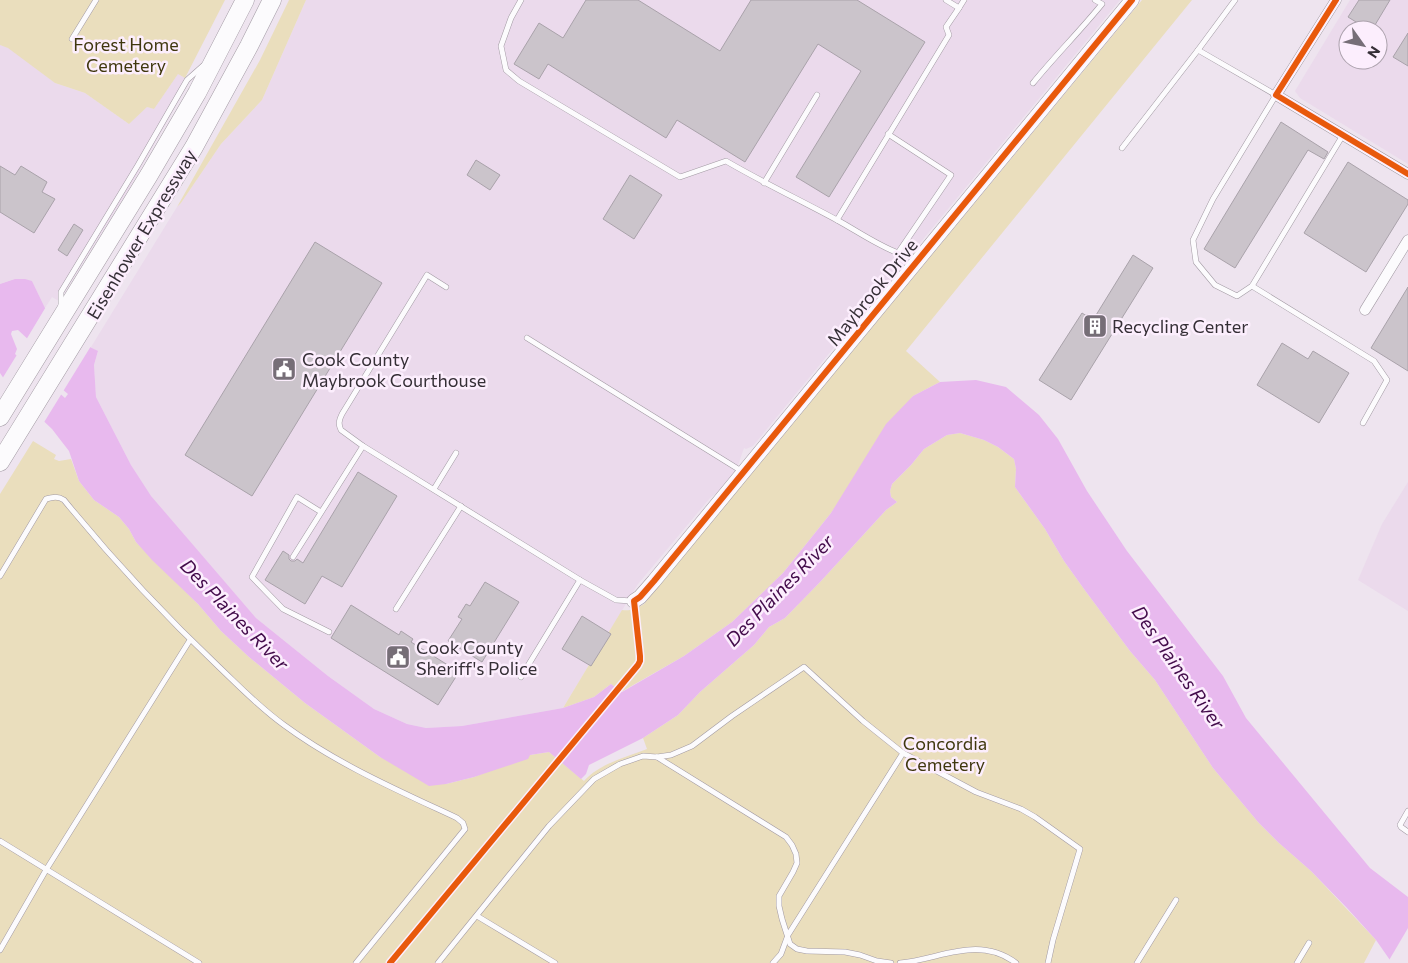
<svg xmlns="http://www.w3.org/2000/svg" width="1408" height="963" font-family="Commissioner,sans-serif">
	<style>
		.built { fill: #ebdaec; fill-rule: evenodd }
		.green { fill: #eadebd }
		.water { fill: #e8b9ee; fill-rule: evenodd }
		.pier { fill: #eee4ef }
		.building { fill: #cbc4cb; stroke: #a9a2aa }
		.lines { fill: none; stroke-linecap: round; stroke-linejoin: round }
		.lane-casing { stroke: #a29aa3; stroke-width: 6 }
		.street-casing { stroke: #a29aa3; stroke-width: 11 }
		.secondary-casing { stroke: #a29aa3; stroke-width: 15 }
		.highway-casing { stroke: #a29aa3; stroke-width: 19 }
		.lane { stroke: #fcfbfd; stroke-width: 5 }
		.street { stroke: #fcfbfd; stroke-width: 10 }
		.secondary { stroke: #fcfbfd; stroke-width: 14 }
		.highway { stroke: #fcfbfd; stroke-width: 18 }
		.cycleway-casing { stroke: #fceefd; stroke-width: 9 }
		.cycleway { stroke: #e8590c; stroke-width: 6 }
		.labels { text-anchor: middle; dominant-baseline: central; stroke-width: 5; stroke-linejoin: round; paint-order: stroke }
		.park-label { font-size: 18px; fill: #3f370e; stroke: #fceefd }
		.street-label { font-size: 18px; fill: #352f36; stroke: #fceefd }
		.poi-label { font-size: 18px; fill: #352f36; stroke: #fceefd; text-anchor: start }
		.water-label { font-size: 19px; font-style: italic; fill: #430b4b; stroke: #fceefd }
	</style>
	<rect width="100%" height="100%" fill="#eee4ef"/>
	<g class="built">
		<polygon points="306,0 1120,0 753,446 746,449 744,448 734,477 726,486 710,498 638,584 563,708 462,726 426,728 407,724 374,709 328,676 256,618 150,496 131,465 96,397 94,365 98,352 91,347 177,207 181,203 221,144 262,100"/>
		<path d="M1350,0H1408V164L1300,98L1295,91ZM1348,30H1378V60H1348Z"/>
		<polygon points="0,45 8,47 55,83 85,93 129,124 147,107 154,109 178,74 190,81 130,187 64,293 59,301 52,297 45,308 32,281 15,279 0,284"/>
		<polygon points="1408,482 1408,611 1358,580 1382,524"/>
	</g>
	<g class="green">
		<polygon points="0,0 225,0 185,78 178,74 154,109 147,107 129,124 85,93 55,83 8,48 0,45"/>
		<polygon points="289,0 306,0 262,100 221,144 181,203 177,207 260,60"/>
		<path d="M1142,0H1192L906,351L940,382L913,396L831,513L783,573L732,622L684,656L621,692L611,684L594,697L563,708L622,610C631,611 636,609 644,604Z"/>
		<path d="M960,433L984,440L998,447L1014,459L1016,469L1015,487L1045,529L1064,561L1084,589L1130,651L1155,680L1213,768L1258,822L1279,843L1311,871L1376,940L1364,963H0V494L33,441L56,455L54,459L59,461L71,459L79,481L94,500L119,517L129,529L136,542L198,604L221,631L249,657L305,703L380,757L446,784L474,777L530,755L549,752L584,781C599,764 626,757 647,749L643,738L678,715L700,692L754,645L769,627L785,618L821,581L886,510L897,502L891,497L890,491L892,484L911,465L924,449L947,435Z"/>
	</g>
	<path class="water" d="M15,279H25L32,281L45,308L90,347L98,351L94,365L96,397L131,465L151,496L256,618L328,676L374,709L407,724L426,728L462,726L563,708L594,697L611,684L622,692L684,656L732,622L783,573L831,513L886,424L913,396L940,382L976,380L1006,387L1039,415L1058,439L1087,491L1127,551L1223,676L1246,718L1370,868L1408,897V963H1392L1376,940L1347,908L1311,871L1279,843L1258,822L1213,768L1155,680L1130,651L1084,589L1064,561L1045,529L1015,487L1016,469L1014,459L998,447L984,440L960,433L947,435L924,449L911,465L892,484L890,491L891,497L897,502L886,510L821,581L785,618L769,627L754,645L700,692L678,715L643,738L589,765L586,774L581,779L549,752L530,755L528,759L474,777L446,784L429,786L380,757L305,703L249,657L221,631L198,604L152,560L136,542L129,529L119,517L94,500L79,481L69,451L62,442L52,429L13,392L0,373V284ZM18,330L44,354L62,389L68,394L65,398L15,354L17,349L11,334L12,331Z"/>
	<g class="pier">
		<polygon points="47,305 91,346 43,424 11,393 2,379 18,353 60,390 57,376 42,356 26,340"/>
		<polygon points="617,685 622,689 560,762 556,758"/>
		<polygon points="1408,928 1408,963 1389,963 1388,962"/>
	</g>
	<g class="building">
		<polygon points="586,0 638,0 720,51 751,0 857,0 925,42 829,197 796,177 861,71 818,44 745,162 677,120 666,138 548,64 539,79 514,64 539,23 563,38"/>
		<polygon points="1359,0 1390,0 1372,30 1369,30 1348,17"/>
		<polygon points="1408,33 1408,66 1393,57"/>
		<polygon points="1281,122 1328,152 1324,159 1308,150 1235,268 1204,249"/>
		<polygon points="476,160 500,175 490,190 467,175"/>
		<polygon points="1348,162 1408,200 1408,204 1366,272 1304,233"/>
		<polygon points="0,166 15,175 21,166 47,182 42,192 55,199 34,233 0,212"/>
		<polygon points="630,175 662,195 634,239 603,219"/>
		<polygon points="74,224 83,230 67,256 58,250"/>
		<polygon points="315,242 382,283 252,496 185,455"/>
		<polygon points="1133,255 1153,268 1071,400 1039,380 1082,313 1093,320"/>
		<polygon points="1408,287 1408,371 1371,348"/>
		<polygon points="1282,343 1308,359 1313,351 1349,373 1319,423 1257,385"/>
		<polygon points="358,472 397,496 342,587 322,576 305,604 265,580 283,551 289,555 289,559 291,561 295,561 297,559 303,563"/>
		<polygon points="485,582 519,602 482,662 448,641 462,619 458,617 466,604 470,606"/>
		<polygon points="351,605 399,635 401,631 413,639 411,642 459,672 438,705 331,638"/>
		<polygon points="582,616 611,634 591,666 562,649"/>
	</g>
	<g class="lines">
		<defs>
			<g id="lane">
				<path d="M521,0L511,18L501,46L506,70L519,81L680,177L726,161C762,182 800,200 837,220C857,231 877,245 898,253L951,175L888,134"/>
				<polyline points="946,0 959,8 964,0"/>
				<polyline points="1235,0 1198,50 1276,95 1213,199 1193,240 1196,262 1215,285 1237,296 1252,286 1343,135"/>
				<polyline points="72,39 96,0"/>
				<path d="M1033,83C1055,56 1080,31 1102,4L1095,0"/>
				<polyline points="1122,148 1198,50"/>
				<polyline points="764,183 817,95"/>
				<polyline points="837,220 949,35 946,27 959,8"/>
				<polyline points="1252,286 1374,361 1387,380 1363,423"/>
				<path d="M446,287L427,275L342,414C339,420 338,424 341,430L363,446L580,580L616,600L632,601"/>
				<polyline points="61,308 61,292 138,165 187,80 205,64"/>
				<polyline points="527,338 743,472"/>
				<polyline points="434,489 456,453"/>
				<polyline points="321,512 297,497 252,577 283,609 329,632"/>
				<polyline points="293,557 363,446"/>
				<path d="M0,576L46,499C53,497 58,496 64,500C112,559 164,615 219,667C240,687 260,708 284,725C337,764 397,790 457,818L463,823L465,829L356,963"/>
				<polyline points="396,609 461,506"/>
				<polyline points="521,677 580,580"/>
				<polyline points="657,757 786,837 792,845 796,854 797,863 793,872 779,896 779,906 782,919 790,944 797,949 807,951 845,952 860,955 877,961 891,963"/>
				<polyline points="1408,811 1400,825 1401,827 1408,832"/>
				<polyline points="0,841 199,963"/>
				<polyline points="477,916 555,963"/>
				<polyline points="0,950 46,870 190,640"/>
				<polyline points="438,963 549,826 594,779 620,764 643,756 657,757 671,755 692,746 732,716 804,667 863,721 903,753 976,792 1021,809 1035,817 1080,849 1053,940 1048,963"/>
				<polyline points="773,963 781,954 788,935 903,753"/>
				<path d="M900,963C941,959 978,935 1016,963"/>
				<polyline points="1137,963 1176,900"/>
				<polyline points="1297,963 1309,943"/>
			</g>
			<g id="street">
				<polyline points="1336,0 1276,95 1408,174"/>
				<polyline points="1365,310 1408,240"/>
			</g>
			<polyline id="secondary" points="634,601 640,597 654,581 1132,0"/>
			<g id="highway">
				<polyline points="0,417 149,175 197,93 245,0"/>
				<polyline points="0,462 194,147 249,46 272,0"/>
			</g>
		</defs>
		<use href="#lane" class="lane-casing"/>
		<use href="#street" class="street-casing"/>
		<use href="#secondary" class="secondary-casing"/>
		<use href="#highway" class="highway-casing"/>
		<use href="#lane" class="lane"/>
		<use href="#street" class="street"/>
		<use href="#secondary" class="secondary"/>
		<use href="#highway" class="highway"/>
		<defs>
			<g id="cycleway">
				<polyline points="1336,0 1276,95 1408,174"/>
				<polyline points="390,963 638,665 640,661 640,656 634,601 640,597 654,581 1132,0"/>
			</g>
		</defs>
		<use href="#cycleway" class="cycleway-casing"/>
		<use href="#cycleway" class="cycleway"/>
	</g>
	<defs>
		<symbol id="building-square" viewBox="-11 -11 22 22"><rect x="-9" y="-9" width="18" height="18" rx="4" fill="#766e77" stroke="#fceefd"/><path d="M-4-6H4V6H1V3H-1V6H-4ZM-2.5-4.3h1.7v1.8h-1.7ZM.8-4.3h1.7v1.8H.8ZM-2.5-1h1.7V.8h-1.7ZM.8-1h1.7V.8H.8Z" fill="#fff"/></symbol>
		<symbol id="civic-square" viewBox="-11 -11 22 22"><rect x="-9" y="-9" width="18" height="18" rx="4" fill="#766e77" stroke="#fceefd"/><path d="M-.6-6.5H3V-4.5H.6V-3L4-1V1h2V6H-6V1h2V-1L-.6-3ZM-1.2 2.5V6h2.4V2.5Z" fill="#fff"/></symbol>
	</defs>
	<g fill-rule="evenodd">
		<use href="#building-square" x="1081" y="312" width="28" height="28"/>
		<use href="#civic-square" x="270" y="355" width="28" height="28"/>
		<use href="#civic-square" x="384" y="643" width="28" height="28"/>
	</g>
	<g class="labels">
		<g class="park-label">
			<text x="126" y="44">Forest Home<tspan x="126" dy="21">Cemetery</tspan></text>
			<text x="945" y="743">Concordia<tspan x="945" dy="21">Cemetery</tspan></text>
		</g>
		<g class="street-label">
			<text transform="translate(141 234) rotate(-59)">Eisenhower Expressway</text>
			<text transform="translate(872 292) rotate(-51)">Maybrook Drive</text>
		</g>
		<g class="poi-label">
			<text x="1112" y="326">Recycling Center</text>
			<text x="302" y="359">Cook County<tspan x="302" dy="21">Maybrook Courthouse</tspan></text>
			<text x="416" y="647">Cook County<tspan x="416" dy="21">Sheriff's Police</tspan></text>
		</g>
		<g class="water-label">
			<text transform="translate(779 590) rotate(-46)">Des Plaines River</text>
			<text transform="translate(235 614) rotate(46)">Des Plaines River</text>
			<text transform="translate(1179 667) rotate(55)">Des Plaines River</text>
		</g>
	</g>
	<g transform="translate(1363 45) rotate(123)"><circle r="24" fill="#fceefd" stroke="#aca2ad"/>
	<path d="M0-4L9 19L0 12L-9 19Z" fill="#766e77"/>
	<text y="-8" font-size="14" font-weight="bold" text-anchor="middle" fill="#352f36">N</text>
	</g>
</svg>
